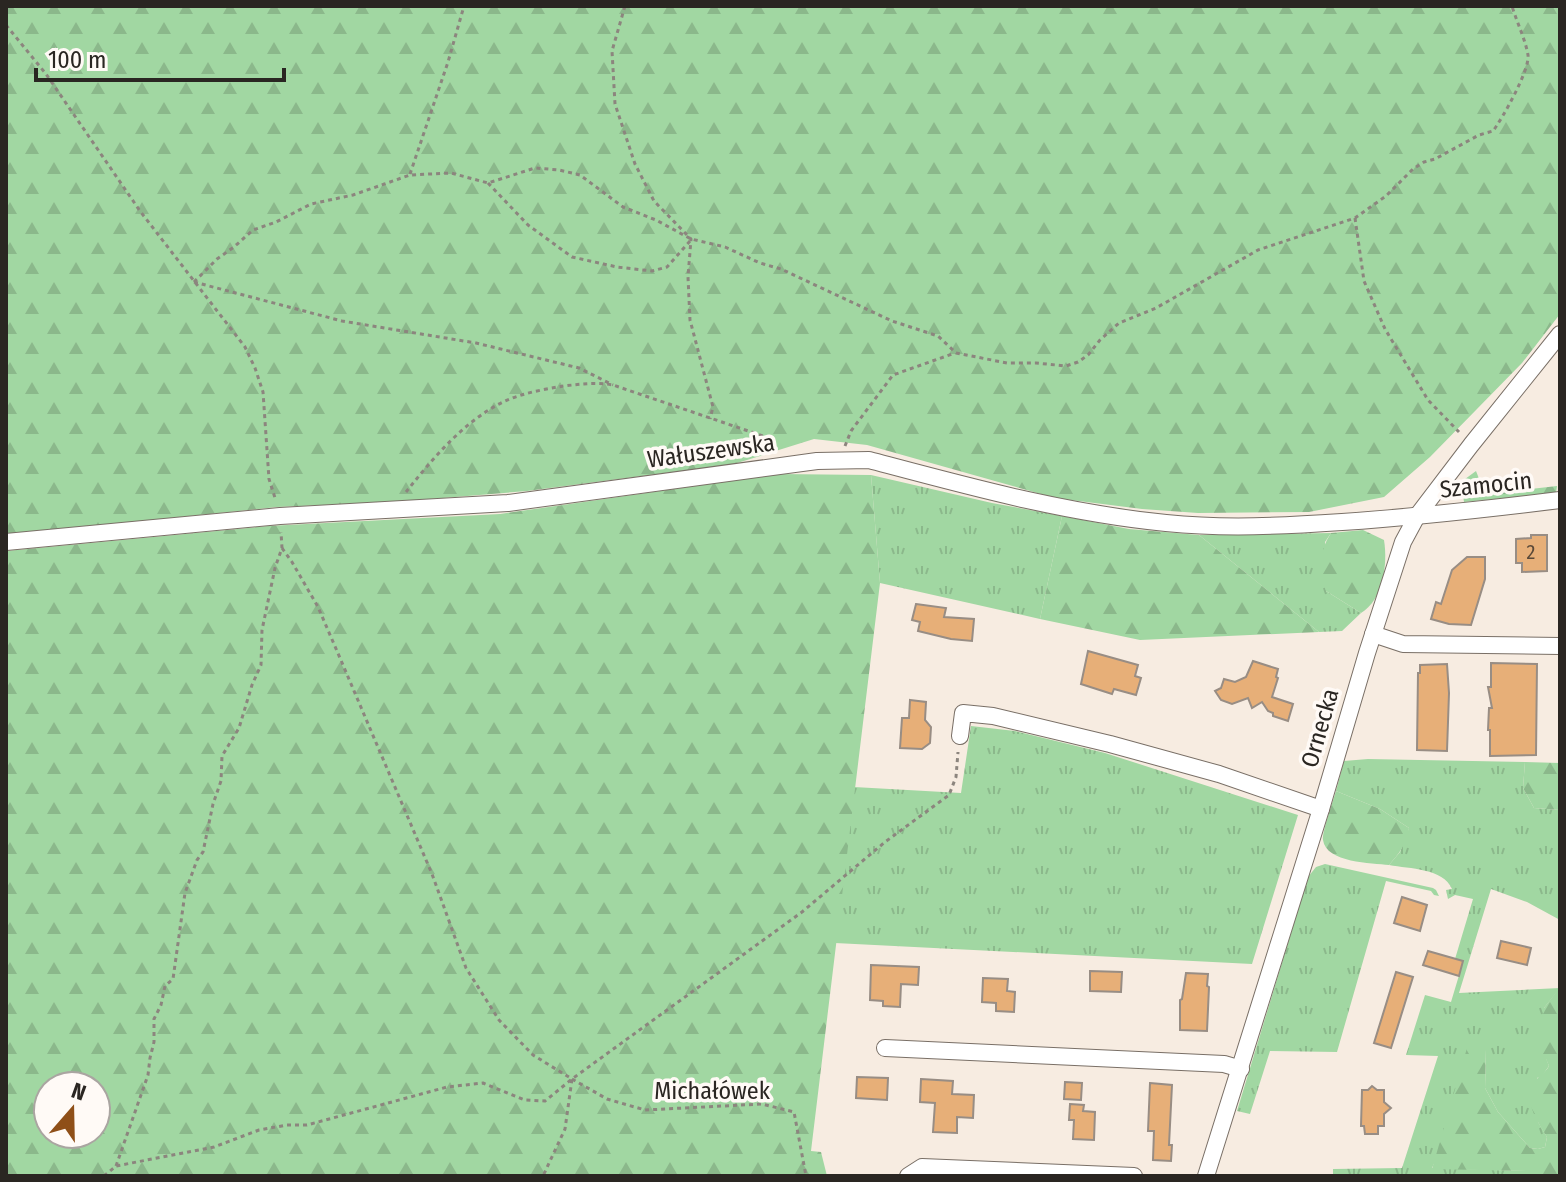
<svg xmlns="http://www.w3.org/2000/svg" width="1566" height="1182" font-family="'Fira Sans Condensed',sans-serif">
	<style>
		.grass { fill: url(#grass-tufts) }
		.forest { fill: url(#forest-firs); fill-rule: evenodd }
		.building { fill: #e7af78; stroke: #988d84; stroke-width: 2 }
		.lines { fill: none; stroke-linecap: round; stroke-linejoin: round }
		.minor-casing { stroke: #796f66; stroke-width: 18 }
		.path { stroke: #8c857e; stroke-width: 3; stroke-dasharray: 4 4; stroke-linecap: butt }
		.minor { stroke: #fff; stroke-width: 16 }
		.labels { text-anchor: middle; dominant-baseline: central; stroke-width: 7; stroke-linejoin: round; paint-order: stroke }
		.number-label { font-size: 20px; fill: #594838 }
		.street-label { font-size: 24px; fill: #2a2622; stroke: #fffaf6 }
	</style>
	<defs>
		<pattern id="grass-tufts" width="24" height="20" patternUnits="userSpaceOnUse" patternTransform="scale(2)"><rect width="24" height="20" fill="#a1d7a2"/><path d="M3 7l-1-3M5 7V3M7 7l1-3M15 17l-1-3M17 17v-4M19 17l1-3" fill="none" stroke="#8bb88b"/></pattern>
		<pattern id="forest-firs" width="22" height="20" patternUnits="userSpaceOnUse" patternTransform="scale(2)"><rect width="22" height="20" fill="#a1d7a2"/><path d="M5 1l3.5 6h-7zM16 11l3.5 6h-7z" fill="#8bb88b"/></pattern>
	</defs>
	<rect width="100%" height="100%" fill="#f7ece1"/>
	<g class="grass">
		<polygon points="871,475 992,503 1062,516 1040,619 880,583"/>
		<polygon points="1331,533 1325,542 1326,591 1361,613 1342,631 1319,632 1199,535"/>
		<polygon points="971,726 1015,731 1105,753 1298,815 1252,964 835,943 854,787 961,793"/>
		<path d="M1368,759L1525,762L1523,788L1534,808L1560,810V920L1527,902L1491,889L1459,993L1560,988L1544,1008L1546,1058L1549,1066L1542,1076L1537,1078L1538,1122L1547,1137L1545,1147L1538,1149L1530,1148L1498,1112L1485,1088L1486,1049L1432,1168L1530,1171V1176H1333V1169L1402,1168L1438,1056L1406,1055L1425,995L1451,1002L1463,962L1455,959L1473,899L1455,895L1448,899L1446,890L1452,889C1443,868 1410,869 1389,865L1400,852L1409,828L1380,809L1336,791L1344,761Z"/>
		<polygon points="1325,864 1433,888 1436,890 1439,896 1434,895 1431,891 1386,881 1337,1052 1270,1051 1250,1114 1237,1111 1308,877 1316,867"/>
	</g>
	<g class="forest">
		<polygon points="6,6 1560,6 1560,314 1522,363 1430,457 1384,497 1309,512 1198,513 1142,509 1055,498 867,445 814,439 734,464 527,491 394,502 277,507 6,535"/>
		<polygon points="1476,471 1485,494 1557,486 1556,493 1464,502 1461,482"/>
		<path d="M778,474L871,475L880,583L811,1151L821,1152L827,1176H6V551L268,526L500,514ZM48,1086H96V1134H48Z"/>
		<polygon points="1062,516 1129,529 1199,535 1319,632 1140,640 1040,619"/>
		<path d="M1363,530L1384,540C1388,564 1383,600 1361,613L1326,591C1320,569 1318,553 1331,533Z"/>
		<polygon points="1525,762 1560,763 1560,810 1534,808 1523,788"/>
		<path d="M1336,791L1380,809L1409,828C1407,843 1399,854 1389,865C1372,863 1326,863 1323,840C1322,832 1333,801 1336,791Z"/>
		<path d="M1560,987V1176H1530V1171L1432,1169L1467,1048C1474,1046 1479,1045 1486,1049L1485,1088L1498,1112L1530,1148L1538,1149L1545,1147L1547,1137C1538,1123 1521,1097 1535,1081C1540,1075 1545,1073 1549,1066L1546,1059L1538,1058L1537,1046L1544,1008Z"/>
	</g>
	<g class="building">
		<polygon points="1531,535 1547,535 1547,571 1522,572 1522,563 1516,563 1516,539 1531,538"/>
		<polygon points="1467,557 1485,557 1485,579 1471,625 1449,624 1431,619 1436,602 1441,604 1452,570"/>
		<polygon points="916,604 946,608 944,617 974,619 972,641 951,639 918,631 920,622 912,620"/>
		<polygon points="1088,651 1138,665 1135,676 1141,678 1136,695 1114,689 1112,694 1081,684"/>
		<polygon points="1253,661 1278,669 1276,677 1278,678 1272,697 1293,704 1288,721 1273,716 1273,713 1268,711 1262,702 1252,708 1248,698 1232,704 1221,700 1215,691 1221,688 1224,679 1235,682 1246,677"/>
		<polygon points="1491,663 1537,664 1536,755 1490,756 1490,730 1488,730 1489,708 1492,708 1488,687 1491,687"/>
		<polygon points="1447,664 1449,693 1447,751 1417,750 1418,673 1420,673 1420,665"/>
		<polygon points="910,700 926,702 925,720 931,727 930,743 922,749 900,748 902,718 909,718"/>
		<polygon points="1402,897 1427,905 1420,931 1394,923"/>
		<polygon points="1501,941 1531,948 1527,965 1497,958"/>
		<polygon points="1428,951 1463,961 1459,976 1423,965"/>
		<polygon points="871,965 919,967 918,985 901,984 900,1007 883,1006 883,1001 870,1000"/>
		<polygon points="1090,971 1122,972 1121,992 1090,991"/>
		<polygon points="1396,972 1413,977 1391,1048 1374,1043"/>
		<polygon points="1186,973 1208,974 1207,986 1209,987 1207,1031 1180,1030 1180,1000 1182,999"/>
		<polygon points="983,978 1008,979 1007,991 1015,992 1014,1012 996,1011 996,1003 982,1002"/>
		<polygon points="857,1077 888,1078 887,1100 856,1098"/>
		<polygon points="921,1079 953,1081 952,1094 974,1095 973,1118 957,1117 957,1133 933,1132 935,1103 920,1102"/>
		<polygon points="1065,1082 1082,1083 1081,1100 1064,1099"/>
		<polygon points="1150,1083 1172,1085 1169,1145 1172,1145 1171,1161 1153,1160 1154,1131 1148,1131"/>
		<polygon points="1372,1086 1377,1090 1384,1090 1384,1102 1391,1108 1384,1114 1384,1126 1378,1126 1378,1134 1365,1134 1364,1126 1361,1126 1362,1090 1368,1090"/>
		<polygon points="1070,1104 1084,1105 1083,1111 1095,1112 1094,1140 1073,1139 1074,1120 1069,1120"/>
	</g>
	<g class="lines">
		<defs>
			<g id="minor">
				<path d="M6,542L280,516L508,503L817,461L869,460C967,486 1064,513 1166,523C1225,529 1283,526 1342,522C1415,517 1487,509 1560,500"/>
				<polyline points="1373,634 1403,644 1560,646"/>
				<polyline points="960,736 963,713 993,716 1110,744 1219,774 1321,809"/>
				<polyline points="885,1048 1224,1064 1241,1069"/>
				<polyline points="908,1176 922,1167 1134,1176"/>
				<polyline points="1206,1176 1321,809 1367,653 1403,542 1417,516 1471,445 1560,334"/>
			</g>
		</defs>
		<use href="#minor" class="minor-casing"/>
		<g class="path">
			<polyline points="625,6 612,51 615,104 635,164 654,201 691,239 688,277 690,320 713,407 710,419"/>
			<polyline points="6,25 46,74 140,211 245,347 255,368 263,392 269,479 276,501"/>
			<polyline points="410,174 448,62 464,6"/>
			<polyline points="488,183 528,225 572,257 617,267 652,271 667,267 690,241"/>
			<polyline points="1355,218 1364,281 1385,329 1428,400 1459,432"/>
			<path d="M194,282L217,259L234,247L253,230L276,222L311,204L353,195L410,175L451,173L488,183L535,168L559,170L580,175L623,207L656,220L691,239L725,247L760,263L781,269L892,321L938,336L956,353L1007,363H1036L1066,366L1078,362L1088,355L1100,340L1119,323L1156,308L1258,250L1355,218L1386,196L1413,169L1424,162L1435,159L1479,135L1493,131C1502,119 1530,70 1528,55C1525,38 1517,23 1512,6"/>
			<polyline points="194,282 342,321 476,343 579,368 613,385"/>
			<polyline points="845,446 851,431 893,375 955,353"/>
			<path d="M406,492C433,458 465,420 505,401C523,393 545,389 564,386C581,384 597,382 613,385L766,437"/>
			<polyline points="282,548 292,562 318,607 337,651 432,874 466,968 499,1020 533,1055 572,1079 565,1129 543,1176"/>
			<polyline points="572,1079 607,1099 645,1110 762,1104 794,1112 806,1176"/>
			<polyline points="116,1166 148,1075 150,1058 154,1042 154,1019 161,1005 165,986 173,979 185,893 197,860 203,852 213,804 221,781 222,756 239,728 252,685 261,665 262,630 275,568 282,548 281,532"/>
			<polyline points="104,1176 116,1166 214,1147 259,1130 287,1125 307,1125 447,1087 483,1083 525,1100 545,1101 572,1079 802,912 885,842 949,795 956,777 958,752"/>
		</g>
		<use href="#minor" class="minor"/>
	</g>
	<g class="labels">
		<g class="number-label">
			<text x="1531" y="552">2</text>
		</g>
		<g class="street-label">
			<text transform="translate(711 451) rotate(-8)">Wałuszewska</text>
			<text transform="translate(1486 485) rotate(-6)">Szamocin</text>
			<text transform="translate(1320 728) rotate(-74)">Ornecka</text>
			<text x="712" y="1091">Michałówek</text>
		</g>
	</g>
	<rect width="1566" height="1182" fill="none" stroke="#2a2622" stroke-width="16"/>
	<g transform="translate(72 1110) rotate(20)"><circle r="38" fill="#fffaf6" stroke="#aaa5a1" stroke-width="2"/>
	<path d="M0-6L14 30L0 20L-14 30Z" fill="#8f4f18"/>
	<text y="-12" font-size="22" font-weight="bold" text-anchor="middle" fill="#2a2622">N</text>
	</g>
	<path d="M36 68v12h248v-12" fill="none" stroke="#2a2622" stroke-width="4"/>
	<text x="48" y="68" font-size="24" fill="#2a2622" stroke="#fffaf6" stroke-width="6" paint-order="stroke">100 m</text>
</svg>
